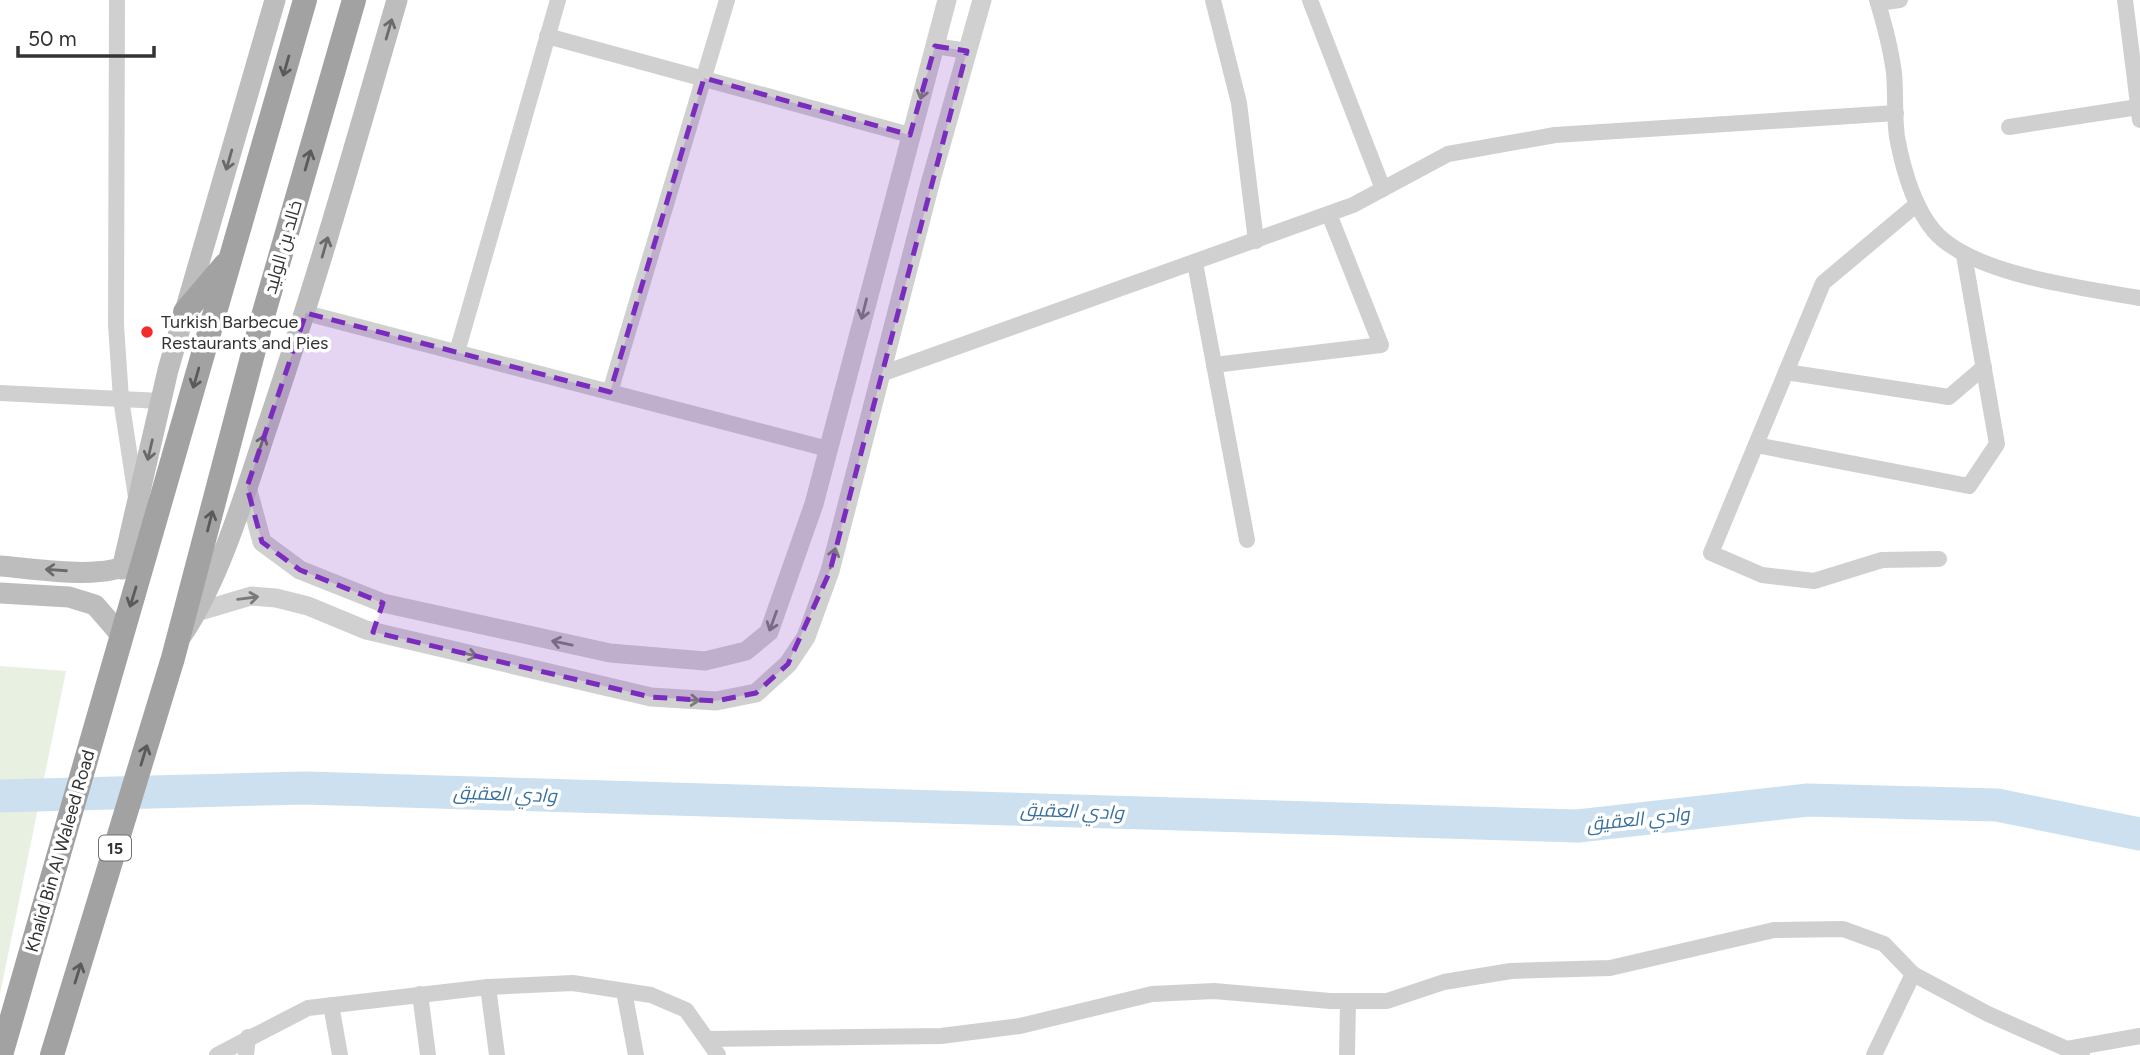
<svg xmlns="http://www.w3.org/2000/svg" width="2140" height="1055" font-family="Figtree,Cairo,sans-serif">
	<style>
		.green { fill: #e8f0e1 }
		.lines { fill: none; stroke-linecap: round; stroke-linejoin: round }
		.river { stroke: #cce0f0; stroke-width: 33 }
		.minor { stroke: #d0d0d0; stroke-width: 16 }
		.tertiary { stroke: #d0d0d0; stroke-width: 19 }
		.secondary { stroke: #bdbdbd; stroke-width: 21 }
		.trunk { stroke: #a2a2a2; stroke-width: 24 }
		.oneway { stroke: #6a6a6a }
		.oneway2 { stroke: #5a5a5a }
		.oneway3 { stroke: #7a7a7a }
		.marked { fill: #7b2cbf; fill-opacity: 0.2; stroke: #7b2cbf; stroke-width: 5; stroke-dasharray: 14 9; stroke-linejoin: round }
		.poi-dot { fill: #f42b2d; stroke: #fff; stroke-width: 2.5 }
		.labels { text-anchor: middle; dominant-baseline: central; stroke-width: 7; stroke-linejoin: round; paint-order: stroke }
		.shield { fill: #fff; stroke: #707070; stroke-width: 2 }
		.shield-label { font-size: 16px; font-weight: bold; fill: #333 }
		.street-label { font-size: 18px; fill: #333; stroke: #fff }
		.poi-label { font-size: 18px; fill: #333; stroke: #fff; text-anchor: start }
		.water-label { font-size: 19px; font-style: italic; fill: #38709e; stroke: #fff }
	</style>
	<rect width="100%" height="100%" fill="#fff"/>
	<polygon class="green" points="0,666 66,671 0,994"/>
	<g class="lines">
		<polyline class="river" points="0,796 305,788 1578,826 1808,800 1997,805 2140,834"/>
		<g class="minor">
			<polyline points="117,0 116,325 121,399 136,497"/>
			<polyline points="1213,0 1239,103 1256,241"/>
			<polyline points="1310,0 1383,189"/>
			<path d="M1877,0C1884,23 1891,49 1894,73C1896,94 1894,116 1897,137C1903,169 1913,206 1934,231C1972,275 2084,288 2140,298"/>
			<polyline points="2125,0 2140,120"/>
			<polyline points="1878,3 1900,0"/>
			<polyline points="547,36 910,135"/>
			<polyline points="935,46 967,51"/>
			<polyline points="2009,127 2138,107"/>
			<polyline points="1917,204 1823,283 1711,553 1762,575 1814,581 1882,560 1939,559"/>
			<polyline points="1195,263 1247,540"/>
			<polyline points="306,313 828,449"/>
			<polyline points="457,352 558,0"/>
			<polyline points="1214,365 1381,345 1329,214"/>
			<polyline points="1786,372 1949,397 1984,367"/>
			<polyline points="881,374 1353,205 1448,154 1555,135 1896,113"/>
			<polyline points="610,392 727,0"/>
			<polyline points="0,393 161,401"/>
			<polyline points="1756,445 1969,486 1997,444 1964,255"/>
			<polyline points="488,987 497,1055"/>
			<polyline points="624,991 636,1055"/>
			<polyline points="420,994 428,1055"/>
			<polyline points="331,1005 340,1055"/>
			<polyline points="707,1039 941,1036 1020,1026 1152,994 1214,991 1330,1001 1387,1001 1444,982 1511,971 1610,968 1774,930 1843,929 1884,944 1913,974 1988,1014 2067,1049"/>
			<polyline points="217,1055 308,1008 488,987 573,983 651,995 686,1010 718,1055"/>
			<polyline points="246,1055 248,1037"/>
			<polyline points="1347,1055 1348,1001"/>
			<polyline points="1874,1055 1913,974"/>
			<polyline points="2082,1055 2067,1049 2140,1036"/>
		</g>
		<g class="tertiary">
			<polyline points="247,487 262,542 300,570 383,603 610,653 705,661 746,651 769,632 814,504 947,0"/>
			<polyline points="187,615 251,596 276,598 308,606 366,630 651,697 716,701 756,693 788,664 806,637 830,571 931,180 982,0"/>
		</g>
		<g class="secondary">
			<path d="M0,566C38,569 102,581 134,562"/>
			<polyline points="122,569 168,370 275,0"/>
			<polyline points="0,593 69,597 95,605 121,635"/>
			<path d="M182,635C219,580 244,497 265,433C314,290 355,145 397,0"/>
		</g>
		<g class="trunk">
			<polyline points="185,312 225,265"/>
			<polyline points="1,1055 305,0"/>
			<polyline points="52,1055 173,658 261,323 354,0"/>
		</g>
	</g>
	<defs><path id="oneway-shaft" d="M-6 0H5M1.5-3L5.5 0L1.5 3" fill="none" stroke-width="1.6" stroke-linecap="round" stroke-linejoin="round" transform="scale(1.75)"/></defs>
	<g class="oneway">
		<use href="#oneway-shaft" transform="translate(389 29) rotate(-74)"/>
		<use href="#oneway-shaft" transform="translate(229 160) rotate(106)"/>
		<use href="#oneway-shaft" transform="translate(325 247) rotate(-74)"/>
		<use href="#oneway-shaft" transform="translate(261 445) rotate(-71)"/>
		<use href="#oneway-shaft" transform="translate(150 450) rotate(103)"/>
		<use href="#oneway-shaft" transform="translate(56 570) rotate(-176)"/>
	</g>
	<g class="oneway2">
		<use href="#oneway-shaft" transform="translate(286 66) rotate(106)"/>
		<use href="#oneway-shaft" transform="translate(308 160) rotate(-74)"/>
		<use href="#oneway-shaft" transform="translate(196 378) rotate(106)"/>
		<use href="#oneway-shaft" transform="translate(210 521) rotate(-76)"/>
		<use href="#oneway-shaft" transform="translate(133 597) rotate(107)"/>
		<use href="#oneway-shaft" transform="translate(144 755) rotate(-73)"/>
		<use href="#oneway-shaft" transform="translate(78 973) rotate(-73)"/>
	</g>
	<g class="oneway3">
		<use href="#oneway-shaft" transform="translate(923 89) rotate(105)"/>
		<use href="#oneway-shaft" transform="translate(864 309) rotate(104)"/>
		<use href="#oneway-shaft" transform="translate(833 558) rotate(-75)"/>
		<use href="#oneway-shaft" transform="translate(248 598) rotate(-7)"/>
		<use href="#oneway-shaft" transform="translate(773 621) rotate(110)"/>
		<use href="#oneway-shaft" transform="translate(562 643) rotate(-168)"/>
		<use href="#oneway-shaft" transform="translate(467 654) rotate(13)"/>
		<use href="#oneway-shaft" transform="translate(689 700) rotate(4)"/>
	</g>
	<path class="marked" d="M935,46L967,51L830,571L788,664L756,693L716,701L651,697L373,632L383,603L300,570L262,542L247,487L306,313L610,392L704,78L910,135Z"/>
	<circle class="poi-dot" cx="147" cy="332" r="7"/>
	<g class="labels">
		<rect class="shield" x="99" y="835.5" width="32" height="25" rx="5"/>
		<g class="shield-label">
			<text x="115" y="848">15</text>
		</g>
		<g class="street-label">
			<text transform="translate(283 247) rotate(-74)">خالد بن الوليد</text>
			<text transform="translate(60 851) rotate(-74)">Khalid Bin Al Waleed Road</text>
		</g>
		<g class="poi-label">
			<text x="161" y="322">Turkish Barbecue<tspan x="161" dy="21">Restaurants and Pies</tspan></text>
		</g>
		<g class="water-label">
			<text transform="translate(505 794) rotate(2)">وادي العقيق</text>
			<text transform="translate(1072 811) rotate(2)">وادي العقيق</text>
			<text transform="translate(1638 819) rotate(-6)">وادي العقيق</text>
		</g>
	</g>
	<path d="M18 46v10h136v-10" fill="none" stroke="#333333" stroke-width="3.5"/>
	<text x="28" y="46" font-size="21" fill="#333333" stroke="#ffffff" stroke-width="5" paint-order="stroke">50 m</text>
</svg>
